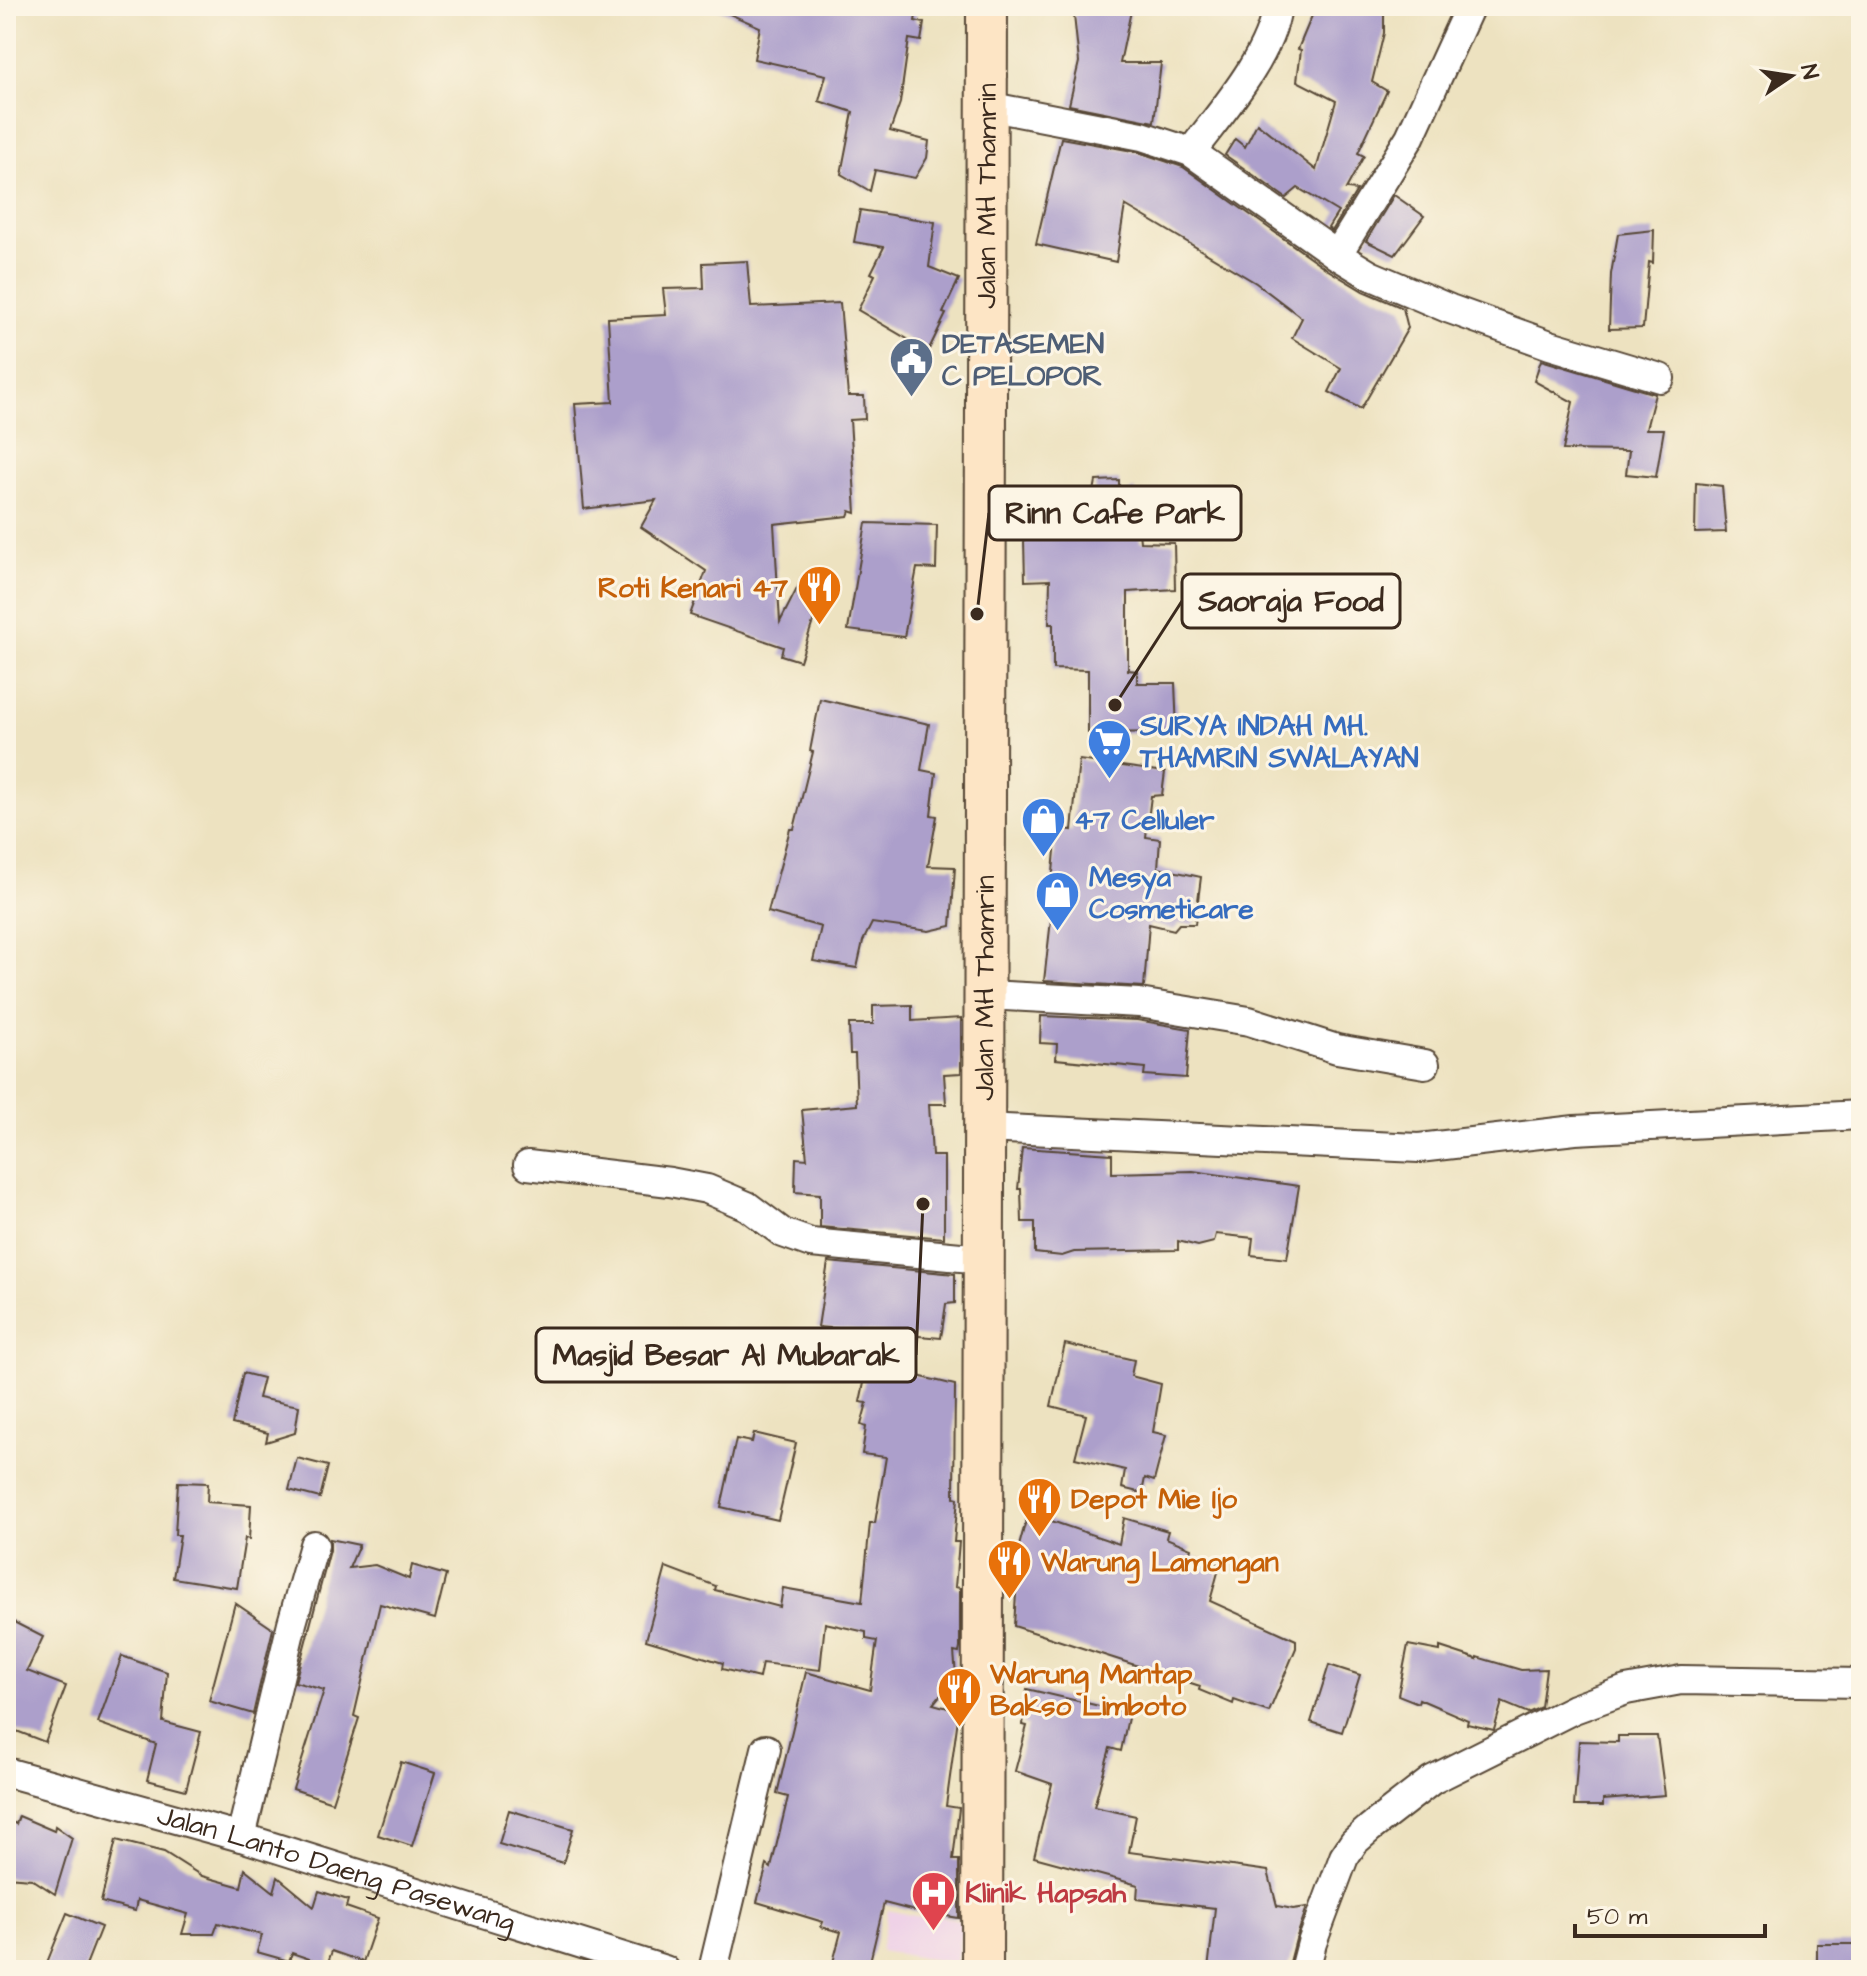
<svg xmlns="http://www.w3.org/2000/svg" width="1867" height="1976" font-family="'Architects Daughter',sans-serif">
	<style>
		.built { fill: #eed0e7 }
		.building { fill: #ac9fcb }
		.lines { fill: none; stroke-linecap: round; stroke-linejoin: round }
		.street-casing { stroke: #564636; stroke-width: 32 }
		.secondary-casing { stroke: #564636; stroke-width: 44 }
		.street { stroke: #fff; stroke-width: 28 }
		.secondary { stroke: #fde5c5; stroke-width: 40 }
		.labels { text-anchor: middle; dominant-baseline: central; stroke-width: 6; stroke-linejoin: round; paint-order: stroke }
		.street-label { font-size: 28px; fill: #3b2a1e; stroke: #fcf5e5 }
		.service-label { font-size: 28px; font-weight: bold; fill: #4e5e75; stroke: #fcf5e5; text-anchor: start }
		.food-label { font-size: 28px; font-weight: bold; fill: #c56008; stroke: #fcf5e5; text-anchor: start }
		.shop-label { font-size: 28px; font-weight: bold; fill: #366cbe; stroke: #fcf5e5; text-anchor: start }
		.health-label { font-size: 28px; font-weight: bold; fill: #be3a42; stroke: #fcf5e5; text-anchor: start }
		.leader { fill: none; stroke: #3b2a1e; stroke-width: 3 }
		.callout-dot { fill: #3b2a1e; stroke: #fcf5e5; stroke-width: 3 }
		.callout { fill: #fcf5e5; stroke: #3b2a1e; stroke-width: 3 }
		.callout-label { font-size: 30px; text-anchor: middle; font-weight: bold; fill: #3b2a1e }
	</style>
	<rect width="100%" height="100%" fill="#fcf5e5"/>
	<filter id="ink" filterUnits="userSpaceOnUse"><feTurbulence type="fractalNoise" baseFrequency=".0125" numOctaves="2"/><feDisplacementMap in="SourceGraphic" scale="16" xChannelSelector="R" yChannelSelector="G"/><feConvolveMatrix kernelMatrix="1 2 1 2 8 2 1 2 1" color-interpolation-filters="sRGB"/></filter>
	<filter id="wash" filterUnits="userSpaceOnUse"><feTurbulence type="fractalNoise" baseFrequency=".006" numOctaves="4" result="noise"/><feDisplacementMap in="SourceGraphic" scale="32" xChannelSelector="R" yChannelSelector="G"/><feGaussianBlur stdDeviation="1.8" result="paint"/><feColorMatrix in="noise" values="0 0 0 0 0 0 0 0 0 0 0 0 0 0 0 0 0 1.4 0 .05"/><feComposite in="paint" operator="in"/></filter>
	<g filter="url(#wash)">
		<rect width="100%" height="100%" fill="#ede2c0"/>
		<polygon class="built" points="888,1910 920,1917 934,1915 963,1921 956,1963 880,1951"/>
		<g id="blocks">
			<g class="building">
				<polygon points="711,6 918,6 915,21 924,23 921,41 909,39 900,103 890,131 929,141 927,158 915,178 875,170 870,191 841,174 853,112 819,101 826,75 754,59 760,27"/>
				<polygon points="1073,6 1132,6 1120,63 1161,63 1154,122 1069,105 1079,62"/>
				<polygon points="1316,6 1384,6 1384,33 1372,82 1387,91 1358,153 1364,156 1346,189 1357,190 1332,231 1328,228 1338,212 1298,188 1286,198 1225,155 1235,139 1245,147 1257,123 1316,170 1336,101 1297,81 1301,50 1298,49"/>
				<polygon points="1061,138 1138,152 1183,167 1328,270 1363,291 1403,308 1408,328 1361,409 1329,392 1341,368 1292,338 1302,318 1256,283 1125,205 1116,262 1036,244"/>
				<polygon points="1394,195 1424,216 1395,255 1366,241"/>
				<polygon points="860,210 935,222 929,267 959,279 943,313 946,314 928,351 858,310 875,275 871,273 884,247 854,242"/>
				<polygon points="1654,230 1653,263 1649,262 1643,328 1609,329 1611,274 1618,234"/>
				<polygon points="747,261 751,307 840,303 848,396 864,396 865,419 850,420 856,513 850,511 848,516 774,524 780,622 805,573 826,582 800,661 781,655 783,647 690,615 706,571 641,527 656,500 584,509 575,404 613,402 608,318 666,315 663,289 704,288 703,263"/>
				<polygon points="1541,360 1655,394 1646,429 1664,429 1656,477 1626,474 1629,451 1563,450 1573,402 1534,381"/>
				<polygon points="1119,480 1119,498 1135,489 1140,542 1174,543 1175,589 1128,592 1128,670 1137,671 1137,683 1175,683 1177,732 1088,733 1088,670 1053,669 1053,624 1049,624 1050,580 1025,581 1023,498 1093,497 1096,481"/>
				<polygon points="1696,483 1722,486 1726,532 1695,533"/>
				<polygon points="866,523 937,525 936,569 917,568 904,637 848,630"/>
				<polygon points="820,699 929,724 921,770 936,773 931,815 937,816 928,866 955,867 951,926 929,931 872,923 863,941 857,968 813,961 821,927 768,912 790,829 794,829 813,752 810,751"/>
				<polygon points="1079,760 1165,772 1162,795 1151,796 1146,837 1160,839 1158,868 1201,877 1195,924 1179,924 1174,930 1149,924 1144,987 1044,981 1055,885 1052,884 1057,828 1072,830"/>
				<polygon points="912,1005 912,1021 961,1018 961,1073 944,1074 946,1104 929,1104 932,1156 944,1156 944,1238 820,1227 820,1194 795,1192 796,1158 807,1159 802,1110 857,1105 855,1054 850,1054 849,1024 873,1024 873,1006"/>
				<polygon points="1041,1016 1137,1020 1190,1029 1186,1078 1144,1075 1145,1068 1056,1059 1057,1044 1040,1043"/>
				<polygon points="1022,1148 1112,1154 1112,1173 1193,1171 1299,1186 1287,1259 1251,1255 1253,1238 1216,1234 1214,1242 1198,1246 1178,1241 1178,1250 1074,1252 1062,1256 1035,1253 1035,1222 1022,1222 1021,1189 1018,1189"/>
				<polygon points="828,1262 955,1274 955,1303 946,1304 941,1338 818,1327"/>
				<polygon points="1065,1344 1134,1360 1131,1376 1161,1384 1153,1432 1166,1435 1154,1481 1145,1478 1142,1493 1122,1488 1125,1470 1075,1458 1086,1415 1051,1406"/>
				<polygon points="868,1364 955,1385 954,1497 958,1498 954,1542 959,1542 955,1587 960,1588 960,1648 959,1653 954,1652 956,1676 933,1704 959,1711 946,1806 959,1808 953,1860 959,1860 959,1918 915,1911 884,1903 868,1970 831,1970 841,1932 821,1927 823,1922 757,1902 767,1865 771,1868 788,1797 777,1794 806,1672 870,1690 877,1641 866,1639 866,1632 825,1623 820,1670 762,1663 759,1678 722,1669 723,1663 646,1640 666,1567 716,1586 715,1590 780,1607 783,1588 862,1602 870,1523 875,1523 886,1457 862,1454 866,1427 861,1425 867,1403 860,1402"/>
				<polygon points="243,1373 263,1378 258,1398 299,1406 295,1433 266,1442 268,1433 232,1424"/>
				<polygon points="754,1433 796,1443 778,1520 721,1507 736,1439 752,1442"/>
				<polygon points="297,1458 328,1466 320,1498 289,1490"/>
				<polygon points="178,1482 208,1483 207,1502 251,1505 249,1539 245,1538 237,1588 173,1578 180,1535 175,1535"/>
				<polygon points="1028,1513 1119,1544 1124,1518 1168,1531 1166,1538 1191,1548 1189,1555 1220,1565 1210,1601 1296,1640 1296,1648 1269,1712 1234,1700 1233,1704 1199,1690 1200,1686 1014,1626 1019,1546"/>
				<polygon points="330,1539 359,1545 349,1568 375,1565 409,1579 412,1565 446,1575 435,1619 380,1604 354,1716 359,1718 332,1802 293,1789 324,1690 295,1682 330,1550"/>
				<polygon points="235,1603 273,1629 253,1714 209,1701"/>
				<polygon points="6,1618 43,1637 27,1671 66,1686 45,1742 6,1727"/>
				<polygon points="1408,1645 1440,1651 1440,1647 1477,1659 1477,1657 1521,1670 1546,1669 1541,1707 1528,1713 1502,1702 1494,1730 1467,1724 1468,1720 1419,1699 1418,1703 1398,1695"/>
				<polygon points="122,1656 167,1672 163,1722 201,1732 186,1790 147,1780 156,1744 98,1723"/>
				<polygon points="1329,1665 1360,1675 1342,1732 1311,1722"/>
				<polygon points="1027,1689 1129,1713 1121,1751 1110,1748 1094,1807 1136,1816 1129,1852 1268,1871 1277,1906 1293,1909 1307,1907 1296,1939 1288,1970 1208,1970 1215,1908 1137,1899 1138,1885 1034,1857 1052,1784 1015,1771 1027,1726 1023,1725"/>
				<polygon points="1618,1736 1657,1736 1665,1795 1603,1800 1603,1806 1574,1806 1579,1741 1618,1742"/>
				<polygon points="401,1762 435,1773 412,1846 378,1835"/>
				<polygon points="509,1810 573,1829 563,1863 499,1844"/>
				<polygon points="19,1816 54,1831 55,1826 72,1838 55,1894 32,1879 6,1877 6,1819 16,1824"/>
				<polygon points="116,1840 164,1852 202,1876 241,1887 245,1869 274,1892 278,1877 314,1907 319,1891 348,1900 346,1907 378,1918 363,1962 332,1951 327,1965 292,1953 289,1961 257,1952 262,1935 218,1923 214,1934 182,1934 188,1914 137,1900 135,1911 101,1902"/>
				<polygon points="67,1913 101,1927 84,1970 44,1970"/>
				<rect x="1817" y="1944" width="44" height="26"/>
			</g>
		</g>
	</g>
	<g filter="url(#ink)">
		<use href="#blocks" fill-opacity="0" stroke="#564636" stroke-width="2"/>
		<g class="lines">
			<defs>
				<g id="street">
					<path d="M987,106L1142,136L1191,152C1221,112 1271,56 1277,6"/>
					<polyline points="1191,152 1337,255 1370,275 1450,309 1550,345 1660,378"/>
					<polyline points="1337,255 1410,137 1470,6"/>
					<polyline points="986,995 1139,1003 1249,1021 1337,1049 1425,1064"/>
					<polyline points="984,1128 1419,1148 1575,1130 1861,1115"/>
					<polyline points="528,1165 670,1182 707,1189 747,1206 783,1233 811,1243 982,1259"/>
					<path id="s1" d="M6,1772L241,1837L665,1970"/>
					<polyline points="241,1837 292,1623 314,1545"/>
					<polyline points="713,1970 766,1749"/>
					<polyline points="1305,1970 1312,1943 1344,1857 1354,1842 1370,1828 1432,1780 1574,1709 1626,1690 1681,1680 1861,1683"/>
				</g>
				<g id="secondary">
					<path id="s2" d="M982,1970L987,6"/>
				</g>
			</defs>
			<use href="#street" class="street-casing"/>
			<use href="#secondary" class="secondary-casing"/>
			<use href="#street" class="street"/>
			<use href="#secondary" class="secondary"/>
		</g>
	</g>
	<defs>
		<symbol id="civic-pin" viewBox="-11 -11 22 30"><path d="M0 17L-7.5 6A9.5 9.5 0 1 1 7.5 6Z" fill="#5c6f8a" stroke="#fcf5e5"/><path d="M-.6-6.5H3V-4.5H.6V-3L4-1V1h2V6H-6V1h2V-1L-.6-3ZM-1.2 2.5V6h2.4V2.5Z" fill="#fff"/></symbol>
		<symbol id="restaurant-pin" viewBox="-11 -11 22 30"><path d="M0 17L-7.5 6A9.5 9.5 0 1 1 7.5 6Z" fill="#e8710a" stroke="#fcf5e5"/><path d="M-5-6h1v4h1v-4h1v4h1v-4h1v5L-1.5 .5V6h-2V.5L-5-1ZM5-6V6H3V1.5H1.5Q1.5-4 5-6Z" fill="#fff"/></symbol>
		<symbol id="supermarket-pin" viewBox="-11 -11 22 30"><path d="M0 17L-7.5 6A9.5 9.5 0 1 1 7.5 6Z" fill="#3f7fe0" stroke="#fcf5e5"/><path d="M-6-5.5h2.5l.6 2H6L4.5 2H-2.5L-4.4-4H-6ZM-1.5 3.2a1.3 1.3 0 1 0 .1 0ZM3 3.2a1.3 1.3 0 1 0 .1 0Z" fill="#fff"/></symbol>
		<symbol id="shop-pin" viewBox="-11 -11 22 30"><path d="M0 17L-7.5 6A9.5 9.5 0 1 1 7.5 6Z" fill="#3f7fe0" stroke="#fcf5e5"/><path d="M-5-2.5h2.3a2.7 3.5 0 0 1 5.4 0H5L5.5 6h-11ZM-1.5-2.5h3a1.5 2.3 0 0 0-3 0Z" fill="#fff"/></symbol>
		<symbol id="hospital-pin" viewBox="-11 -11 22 30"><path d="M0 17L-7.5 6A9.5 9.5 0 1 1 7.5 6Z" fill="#e0444e" stroke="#fcf5e5"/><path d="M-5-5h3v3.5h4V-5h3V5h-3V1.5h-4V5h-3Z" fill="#fff"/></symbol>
	</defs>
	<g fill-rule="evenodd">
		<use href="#civic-pin" x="886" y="334" width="51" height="69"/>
		<use href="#restaurant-pin" x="794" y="562" width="51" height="69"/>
		<use href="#supermarket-pin" x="1084" y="716" width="51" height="69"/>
		<use href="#shop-pin" x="1018" y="794" width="51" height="69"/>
		<use href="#shop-pin" x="1032" y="868" width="51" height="69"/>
		<use href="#restaurant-pin" x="1014" y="1474" width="51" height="69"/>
		<use href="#restaurant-pin" x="984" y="1536" width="51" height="69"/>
		<use href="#restaurant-pin" x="934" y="1664" width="51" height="69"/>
		<use href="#hospital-pin" x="908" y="1868" width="51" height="69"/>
	</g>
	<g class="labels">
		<g class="street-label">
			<text stroke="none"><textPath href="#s2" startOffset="1774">Jalan MH Thamrin</textPath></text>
			<text stroke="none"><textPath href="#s2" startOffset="982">Jalan MH Thamrin</textPath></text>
			<text stroke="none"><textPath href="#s1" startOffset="344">Jalan Lanto Daeng Pasewang</textPath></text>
		</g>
		<g class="service-label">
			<text x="942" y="344">DETASEMEN<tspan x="942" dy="32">C PELOPOR</tspan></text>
		</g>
		<g class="food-label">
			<text x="788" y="588" text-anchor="end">Roti Kenari 47</text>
			<text x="1071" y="1499">Depot Mie Ijo</text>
			<text x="1041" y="1562">Warung Lamongan</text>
			<text x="990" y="1674">Warung Mantap<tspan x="990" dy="32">Bakso Limboto</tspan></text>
		</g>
		<g class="shop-label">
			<text x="1140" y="726">SURYA INDAH MH.<tspan x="1140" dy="32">THAMRIN SWALAYAN</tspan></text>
			<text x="1074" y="820">47 Celluler</text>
			<text x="1089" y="877">Mesya<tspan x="1089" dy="32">Cosmeticare</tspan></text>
		</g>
		<g class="health-label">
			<text x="965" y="1893">Klinik Hapsah</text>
		</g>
	</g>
	<path class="leader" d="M977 614L989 513M1115 705L1182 601M923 1204L916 1355"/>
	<g class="callout-dot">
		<circle cx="977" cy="614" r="8"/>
		<circle cx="1115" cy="705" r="8"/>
		<circle cx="923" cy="1204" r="8"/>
	</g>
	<g class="callout">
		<rect x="989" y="486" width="252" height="54" rx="8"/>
		<rect x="1182" y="574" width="218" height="54" rx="8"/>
		<rect x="536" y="1328" width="380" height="54" rx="8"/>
	</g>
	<g class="callout-label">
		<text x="1115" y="523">Rinn Cafe Park</text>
		<text x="1291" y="611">Saoraja Food</text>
		<text x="726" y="1365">Masjid Besar Al Mubarak</text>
	</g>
	<rect width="1867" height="1976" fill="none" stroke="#fcf5e5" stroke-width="32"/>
	<g transform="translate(1791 76) rotate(77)" stroke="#fcf5e5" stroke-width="6" paint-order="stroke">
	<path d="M0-6L14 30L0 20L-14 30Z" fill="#3b2a1e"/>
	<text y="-12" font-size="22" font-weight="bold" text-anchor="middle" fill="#3b2a1e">N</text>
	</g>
	<path d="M1575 1924v12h190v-12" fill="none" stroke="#3b2a1e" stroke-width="4"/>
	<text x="1587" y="1924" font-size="24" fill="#3b2a1e" stroke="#fcf5e5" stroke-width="6" paint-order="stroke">50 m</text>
</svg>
